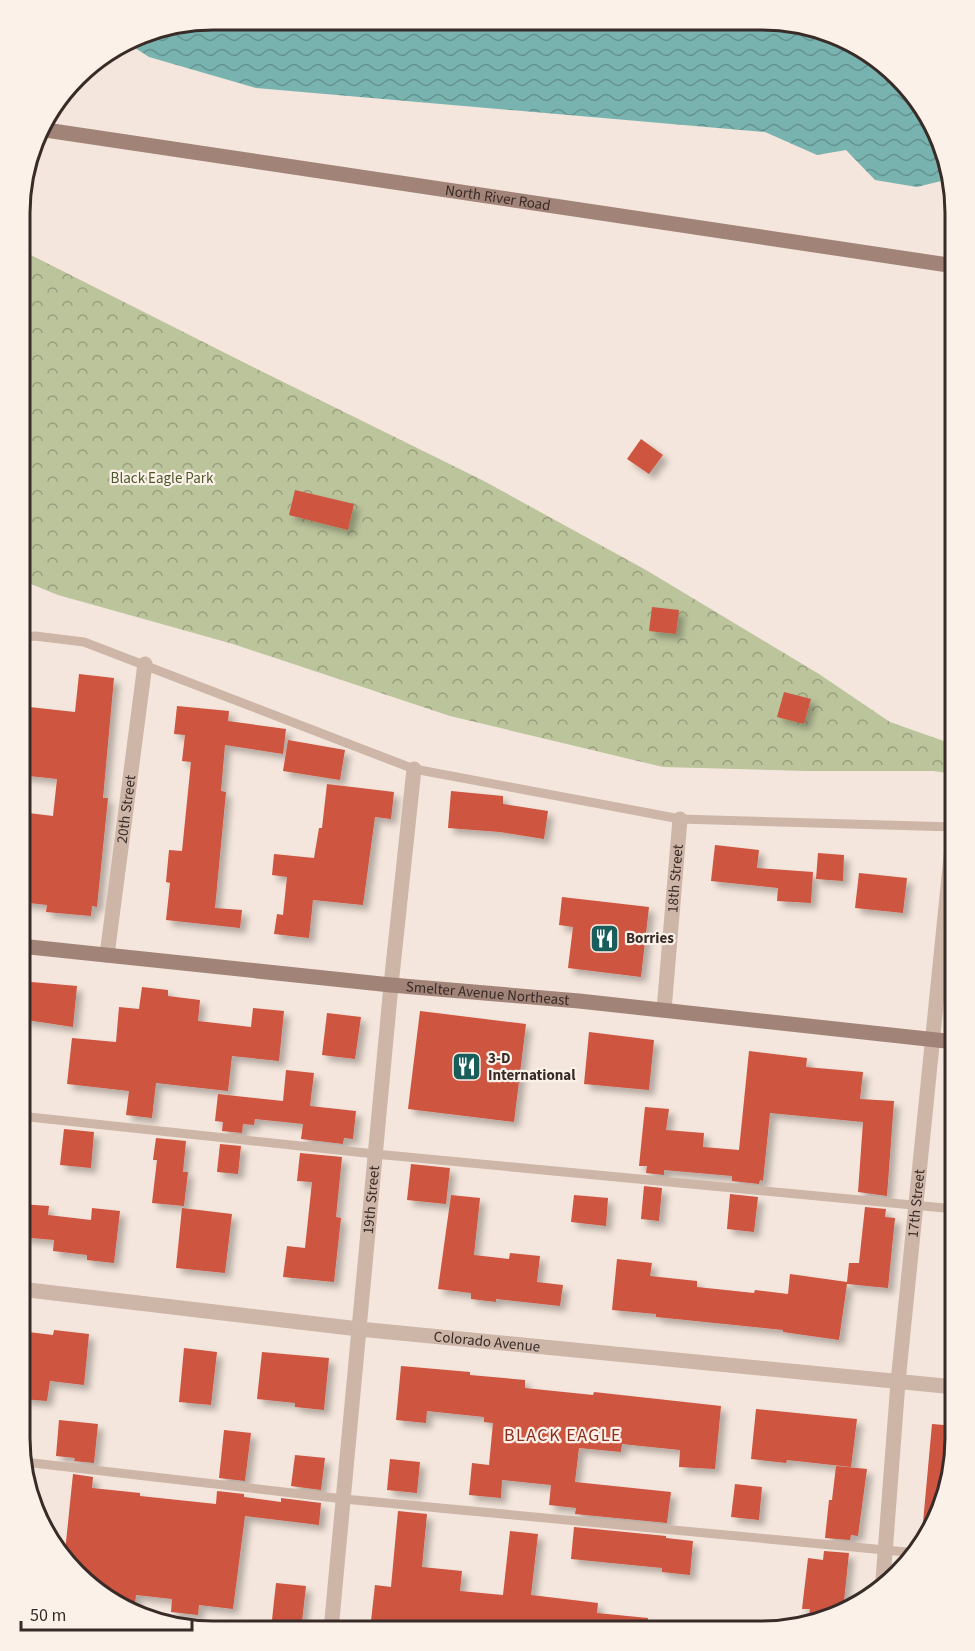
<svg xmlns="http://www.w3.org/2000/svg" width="975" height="1651" font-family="'Source Sans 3',sans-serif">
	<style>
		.forest { fill: url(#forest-crowns) }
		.water { fill: url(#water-waves) }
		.building { fill: #ce5440; filter: url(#shadow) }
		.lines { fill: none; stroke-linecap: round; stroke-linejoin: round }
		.lane { stroke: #cdb5a7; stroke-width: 9 }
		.street { stroke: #cdb5a7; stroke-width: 15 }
		.secondary { stroke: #a18378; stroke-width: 15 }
		.labels { text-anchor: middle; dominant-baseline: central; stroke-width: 4.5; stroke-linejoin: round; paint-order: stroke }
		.street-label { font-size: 15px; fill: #392c28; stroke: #fbf1e9 }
		.park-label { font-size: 15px; fill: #4d592a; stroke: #fbf1e9 }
		.poi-label { font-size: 15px; font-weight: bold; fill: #392c28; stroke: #fbf1e9; text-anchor: start }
		.quarter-label { font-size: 18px; letter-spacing: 1.5px; fill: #8e2b1b; stroke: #fbf1e9 }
		.rim { fill: none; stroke: #392c28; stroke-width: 3 }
	</style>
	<defs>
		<pattern id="forest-crowns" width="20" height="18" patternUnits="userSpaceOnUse" patternTransform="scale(1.5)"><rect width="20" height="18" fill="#bbc49b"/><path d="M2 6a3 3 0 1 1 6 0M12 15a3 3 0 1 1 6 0" fill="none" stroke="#999f7e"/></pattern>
		<pattern id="water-waves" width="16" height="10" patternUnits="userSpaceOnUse" patternTransform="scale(1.5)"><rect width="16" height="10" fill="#79b3b0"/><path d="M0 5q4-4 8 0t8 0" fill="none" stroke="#64928f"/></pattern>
		<filter id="shadow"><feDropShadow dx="5.5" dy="5.5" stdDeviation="3" flood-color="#0004"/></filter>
	</defs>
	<rect width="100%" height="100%" fill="#f4e6dc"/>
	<polygon class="forest" points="21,250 243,362 482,480 646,570 819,674 890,722 955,745 955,774 933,771 807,771 663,767 450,716 233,644 58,595 21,580"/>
	<polygon class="water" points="213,20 788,21 880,60 941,139 949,179 917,187 875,180 846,150 817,155 765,132 256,88 149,57 126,42 139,34"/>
	<g class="building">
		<polygon points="641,439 663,455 649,474 627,459"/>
		<polygon points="295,490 354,504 348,530 289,515"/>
		<polygon points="652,607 679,610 676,634 649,631"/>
		<polygon points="79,674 114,678 103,798 108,798 97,907 92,906 91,916 46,912 47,905 20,902 20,812 53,816 57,779 20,775 20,706 75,712"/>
		<polygon points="784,692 811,699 804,724 777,717"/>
		<polygon points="177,706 229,711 228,721 286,729 283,754 225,745 221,791 226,792 215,908 242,910 240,928 166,920 170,883 166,882 169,850 182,851 191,762 182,761 185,735 174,734"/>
		<polygon points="288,740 345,750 340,780 283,771"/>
		<polygon points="327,784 394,792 391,819 375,817 363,905 313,900 309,938 274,934 277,914 283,915 287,877 272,875 274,854 314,858 319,828 322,828"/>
		<polygon points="451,791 503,796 503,804 548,811 544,839 500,832 448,828"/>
		<polygon points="715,845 759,850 757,868 813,872 811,903 777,901 778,888 711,881"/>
		<polygon points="818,853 844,855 843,881 816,879"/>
		<polygon points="859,873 907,878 903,913 855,908"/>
		<polygon points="562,897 649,907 641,977 568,968 573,927 559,925"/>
		<polygon points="20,981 77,986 73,1027 20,1019"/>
		<polygon points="142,987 168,990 168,996 200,1000 198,1021 251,1027 253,1008 284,1011 279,1061 232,1056 228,1091 156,1083 152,1118 126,1115 129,1091 67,1084 72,1038 116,1042 119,1007 139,1009"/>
		<polygon points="420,1011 526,1024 514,1122 408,1109"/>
		<polygon points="327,1013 361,1017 355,1059 322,1055"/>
		<polygon points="589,1032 654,1040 649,1090 584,1084"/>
		<polygon points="749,1051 807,1058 806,1067 863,1072 860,1099 894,1101 887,1196 858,1192 863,1122 770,1113 763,1181 760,1180 759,1184 732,1181 732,1176 664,1170 664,1175 646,1173 647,1166 639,1166 645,1107 669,1109 666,1130 704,1133 703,1147 739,1150"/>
		<polygon points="286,1070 314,1073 310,1106 356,1111 353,1139 344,1138 343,1144 301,1139 303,1124 255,1119 254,1125 243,1124 242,1133 222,1131 223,1122 215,1121 218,1094 283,1101"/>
		<polygon points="64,1129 94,1132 91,1168 60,1165"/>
		<polygon points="156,1138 186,1141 183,1172 188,1172 184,1206 152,1203 157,1160 153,1160"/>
		<polygon points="220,1144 241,1146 238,1174 217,1172"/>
		<polygon points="300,1153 342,1157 336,1217 341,1218 334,1282 283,1277 287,1246 305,1248 312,1182 297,1181"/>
		<polygon points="411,1164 450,1168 446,1204 407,1200"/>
		<polygon points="644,1186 662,1188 659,1221 641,1219"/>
		<polygon points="730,1194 758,1197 754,1232 727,1229"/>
		<polygon points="451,1195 480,1198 474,1255 509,1259 510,1253 540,1256 537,1282 563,1285 560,1306 496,1299 496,1302 471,1299 471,1293 438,1289"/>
		<polygon points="574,1195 608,1198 606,1226 571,1222"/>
		<polygon points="20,1204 49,1206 48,1215 91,1220 92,1208 120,1211 114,1263 87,1260 87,1255 53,1251 54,1240 20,1237"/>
		<polygon points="865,1207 886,1209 885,1217 895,1218 888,1288 847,1284 839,1340 783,1332 783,1330 656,1317 656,1314 612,1310 617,1259 652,1263 650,1276 697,1281 697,1287 754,1293 755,1290 788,1294 790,1274 847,1282 849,1263 859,1263"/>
		<polygon points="182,1208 232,1214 225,1273 176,1268"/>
		<polygon points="54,1330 89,1334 84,1385 50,1381 47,1401 22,1399 24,1381 20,1380 20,1331 53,1335"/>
		<polygon points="184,1348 217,1352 211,1405 179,1402"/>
		<polygon points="262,1352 329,1358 324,1410 295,1407 295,1403 257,1399"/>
		<polygon points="401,1366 470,1372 470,1375 525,1380 525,1388 593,1395 594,1392 721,1406 715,1469 679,1467 680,1450 622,1444 621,1452 579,1448 575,1482 671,1492 667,1523 575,1514 576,1508 549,1505 551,1485 502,1480 501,1498 469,1495 472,1463 489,1465 493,1423 484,1422 484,1417 427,1411 426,1423 396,1420"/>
		<polygon points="756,1409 857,1419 851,1467 787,1460 786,1463 751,1459"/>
		<polygon points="59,1420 98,1424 94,1463 74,1461 75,1458 56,1456"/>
		<polygon points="932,1424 955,1426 955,1451 945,1501 921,1545"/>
		<polygon points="224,1430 251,1433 245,1481 219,1478"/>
		<polygon points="295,1455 325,1458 321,1490 291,1486"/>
		<polygon points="390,1459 420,1462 417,1493 387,1490"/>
		<polygon points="836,1466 867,1469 858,1536 851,1535 850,1540 825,1538 829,1500 832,1500"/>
		<polygon points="73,1474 93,1477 92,1488 140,1493 140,1496 216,1504 217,1491 244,1494 244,1497 281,1502 281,1498 321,1503 319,1525 245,1516 233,1609 199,1605 198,1615 171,1612 172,1599 136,1595 135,1604 121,1602 95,1591 65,1552"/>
		<polygon points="735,1484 762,1487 759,1520 731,1517"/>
		<polygon points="398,1511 427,1514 422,1567 462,1571 460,1591 503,1595 510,1531 538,1534 531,1595 598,1603 597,1613 648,1618 647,1631 370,1630 375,1585 391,1587"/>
		<polygon points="574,1527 666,1536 666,1538 693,1541 690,1575 662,1572 662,1568 571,1559"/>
		<polygon points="824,1551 849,1553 843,1611 836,1617 808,1622 810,1609 802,1609 808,1558 823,1560"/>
		<polygon points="276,1583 306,1586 301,1630 271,1629"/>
	</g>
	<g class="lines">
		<g class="lane">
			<polyline points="21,638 35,636 84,642 414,769 680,819 955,827"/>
			<polyline points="20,1116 375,1154 955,1209"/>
			<polyline points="24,1462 344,1499 917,1553"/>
		</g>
		<g class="street">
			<path id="s1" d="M107,955L145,664"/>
			<path id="s2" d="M664,1010L680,819"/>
			<path id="s3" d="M20,1289L359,1329L955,1387"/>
			<path id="s4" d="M883,1580L898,1382L954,827"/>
			<path id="s5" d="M331,1630L391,985L414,769"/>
		</g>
		<g class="secondary">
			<path id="s6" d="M39,129L955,266"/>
			<path id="s7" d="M20,946L391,985L579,1001L955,1042"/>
		</g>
	</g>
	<defs>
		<symbol id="restaurant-square" viewBox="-11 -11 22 22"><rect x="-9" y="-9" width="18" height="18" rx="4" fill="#1a5e5b" stroke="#fbf1e9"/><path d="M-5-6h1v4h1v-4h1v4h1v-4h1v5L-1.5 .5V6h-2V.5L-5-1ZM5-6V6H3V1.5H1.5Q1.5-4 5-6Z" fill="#fff"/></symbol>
	</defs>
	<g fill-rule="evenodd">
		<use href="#restaurant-square" x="588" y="922" width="33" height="33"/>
		<use href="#restaurant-square" x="450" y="1050" width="33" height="33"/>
	</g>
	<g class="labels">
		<g class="street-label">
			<text stroke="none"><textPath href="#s6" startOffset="464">North River Road</textPath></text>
			<text stroke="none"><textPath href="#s1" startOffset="147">20th Street</textPath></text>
			<text stroke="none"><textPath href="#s2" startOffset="132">18th Street</textPath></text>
			<text stroke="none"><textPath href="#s7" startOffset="470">Smelter Avenue Northeast</textPath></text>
			<text stroke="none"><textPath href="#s5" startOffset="432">19th Street</textPath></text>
			<text stroke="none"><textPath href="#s4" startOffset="378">17th Street</textPath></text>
			<text stroke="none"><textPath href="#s3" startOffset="470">Colorado Avenue</textPath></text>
		</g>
		<g class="park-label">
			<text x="162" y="478">Black Eagle Park</text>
		</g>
		<g class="poi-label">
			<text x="626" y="938">Borries</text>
			<text x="488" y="1058">3-D<tspan x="488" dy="17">International</tspan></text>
		</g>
		<g class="quarter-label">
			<text x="563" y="1435">BLACK EAGLE</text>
		</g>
	</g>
	<path d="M0 0H975V1651H0ZM213 30H762A183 183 0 0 1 945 213V1438A183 183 0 0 1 762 1621H213A183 183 0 0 1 30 1438V213A183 183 0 0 1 213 30Z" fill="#fbf1e9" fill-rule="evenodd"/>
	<path class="rim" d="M213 30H762A183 183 0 0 1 945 213V1438A183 183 0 0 1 762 1621H213A183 183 0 0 1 30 1438V213A183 183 0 0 1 213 30Z"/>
	<path d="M21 1621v9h171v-9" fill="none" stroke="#392c28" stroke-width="3"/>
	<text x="30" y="1621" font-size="18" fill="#392c28" stroke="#fbf1e9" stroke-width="4.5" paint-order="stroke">50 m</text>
</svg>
